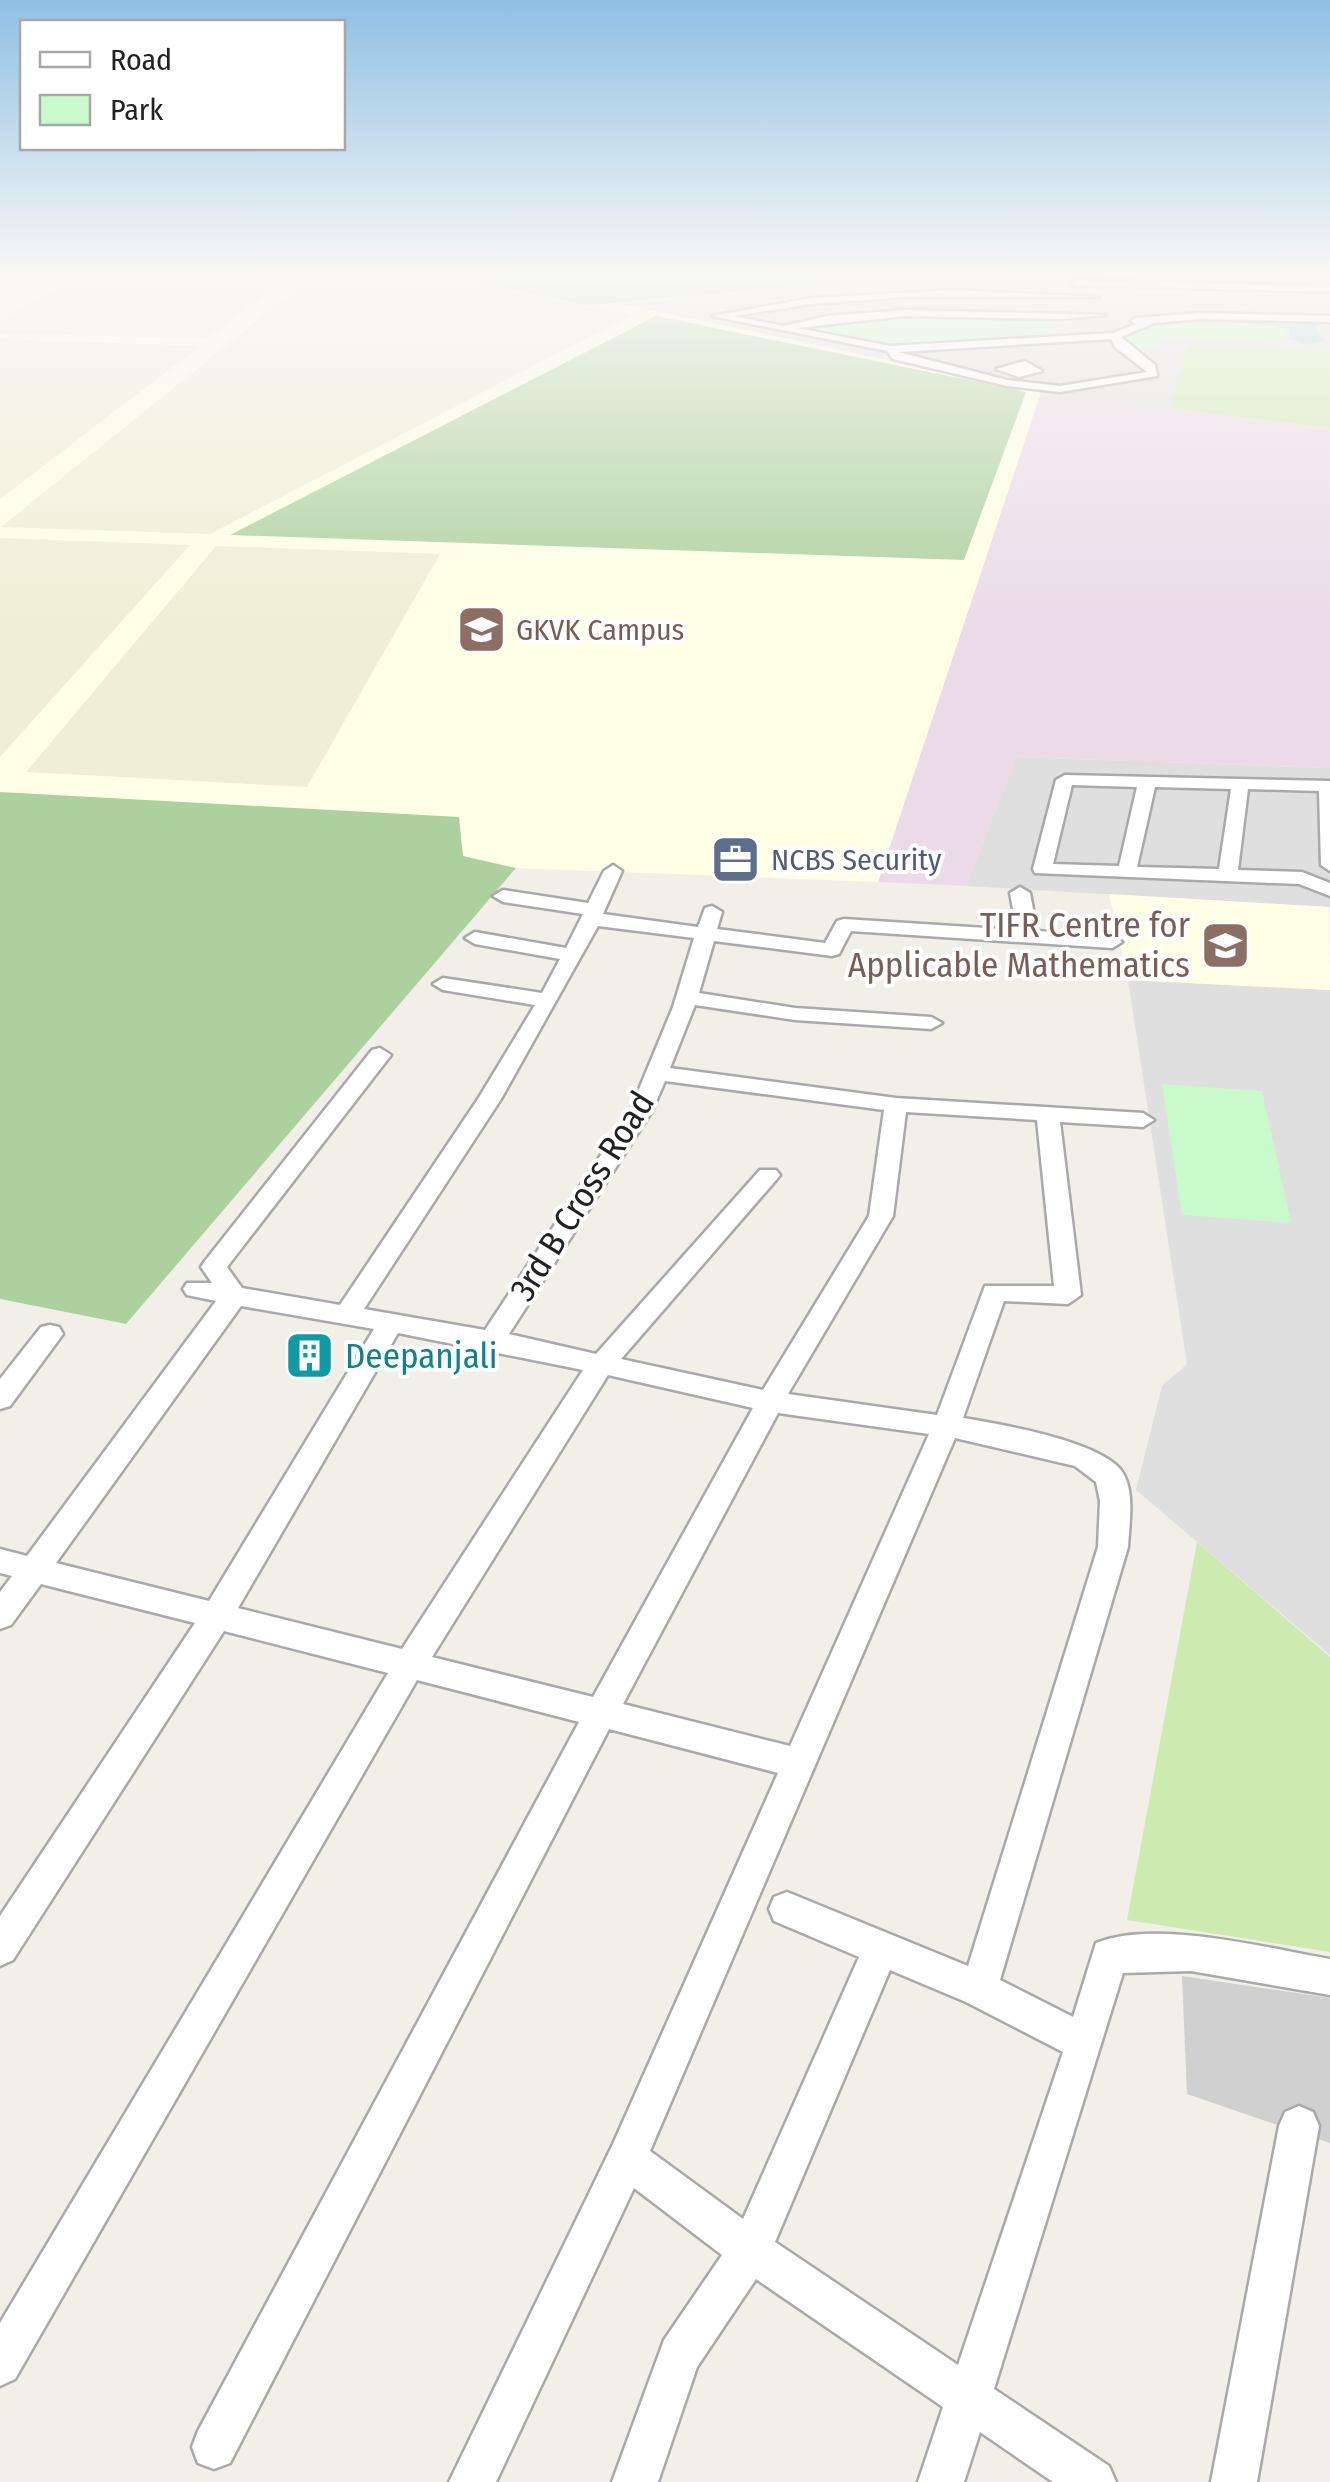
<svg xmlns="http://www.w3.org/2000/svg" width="1330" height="2482" font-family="'Fira Sans Condensed',sans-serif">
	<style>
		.residential { fill: #e0dfdf }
		.industrial { fill: #ebdbe8 }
		.education { fill: #ffffe5 }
		.religious { fill: #d0d0d0 }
		.farmland { fill: #eef0d5 }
		.grass { fill: #cdebb0 }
		.forest { fill: #add19e }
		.park { fill: #c8facc }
		.water { fill: #aad3df }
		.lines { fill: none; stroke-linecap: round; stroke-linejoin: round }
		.minor-casing { stroke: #a9a9a9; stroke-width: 5 }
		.minor { fill: #fff; fill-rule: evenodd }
		.labels { text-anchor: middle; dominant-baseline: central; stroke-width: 8; stroke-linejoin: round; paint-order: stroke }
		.far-education-label { font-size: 30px; fill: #785e54; stroke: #fff; text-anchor: start }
		.far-service-label { font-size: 30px; fill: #4e5e75; stroke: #fff; text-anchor: start }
		.education-label { font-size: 35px; fill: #785e54; stroke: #fff; text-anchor: end }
		.street-label { font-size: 35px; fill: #222; stroke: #fff }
		.culture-label { font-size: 35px; fill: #0d838f; stroke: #fff; text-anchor: start }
	</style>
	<rect width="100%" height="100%" fill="#f2efe9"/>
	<g class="residential">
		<polygon points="891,278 1330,288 1330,352 1189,344 1169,408 1041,392 612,304"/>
		<polygon points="1016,757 1330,768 1330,907 966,886"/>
		<polygon points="1128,980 1330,990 1330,1655 1136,1490 1162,1386 1187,1364"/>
	</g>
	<polygon class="industrial" points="1041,392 1330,428 1330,768 1016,757 966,886 878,882"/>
	<g class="education">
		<polygon points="0,273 1330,273 1330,288 891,278 617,303 1041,392 878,882 515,868 126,1324 0,1299"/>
		<polygon points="1109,894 1329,907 1330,990 1128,980"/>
	</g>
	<polygon class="religious" points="1182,1976 1330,1998 1330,2143 1187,2094"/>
	<g class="farmland">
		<polygon points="83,273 294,273 207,339 0,333 0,322"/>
		<polygon points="316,273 437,273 632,315 210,534 1,527"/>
		<polygon points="0,339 200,346 0,499"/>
		<polygon points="0,538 190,545 0,757"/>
		<polygon points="216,546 440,554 307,787 26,772"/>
	</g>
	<g class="grass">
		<polygon points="1188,344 1330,352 1330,428 1169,408"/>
		<polygon points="1197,1542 1330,1657 1330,1952 1127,1920"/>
	</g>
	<g class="forest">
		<polygon points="437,273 1330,273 1330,288 891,278 587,305"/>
		<polygon points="656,316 1026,392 964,560 230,535"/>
		<polygon points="0,792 459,817 463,856 516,868 126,1324 0,1299"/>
	</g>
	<g class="park">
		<polygon points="862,316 1050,318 1050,326 1070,336 875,345 804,327"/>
		<polygon points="1199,320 1283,328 1289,344 1163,337 1155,347 1136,354 1125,337 1155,324"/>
		<polygon points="1162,1084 1262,1091 1291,1223 1182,1215"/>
	</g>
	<polygon class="water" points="1191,318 1320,323 1315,328 1325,341 1306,345 1289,339 1289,330 1277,326"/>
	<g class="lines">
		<defs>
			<g id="minor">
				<polygon points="1075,280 1330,286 1330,292 1072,285"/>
				<path d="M952,290L1100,297H905L812,304L733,316L784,326L827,316L905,310L1106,315L1062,319L905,316L797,328L890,346L1113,333L1136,324L1131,321L1136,318L1200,313L1330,316V322L1200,319L1154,323L1121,337L1155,365L1157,376L1060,392L1007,386L893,359L887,351L712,316L812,298ZM1111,339L1115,347L1147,372L1060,386L1007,380L898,352Z"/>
				<polygon points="1025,361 1042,371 1019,377 996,369"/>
				<path d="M1065,775L1330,781V871L1321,865L1319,791L1248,789L1238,870L1302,872L1330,883V896L1299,884L1035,873L1033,869L1056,780ZM1072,785L1137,787L1119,866L1053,864ZM1155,787L1231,789L1219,869L1137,867Z"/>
				<path d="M613,865L622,871L603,914L698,927L705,908L712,906L722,912L717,929L825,943L837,921L844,919L1017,930L1010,893L1020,887L1030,893L1037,931L1112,936L1122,942L1112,948L851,931L839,954L832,956L714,941L699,993L795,1008L931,1017L942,1023L931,1029L795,1020L695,1005L670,1068L896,1098L1143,1113L1154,1120L1143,1127L1060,1122L1081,1295L1068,1304L1004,1301L963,1418C1001,1424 1096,1441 1120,1469C1136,1488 1129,1524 1128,1547L1000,1980L1073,2017L1096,1943C1156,1919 1266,1948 1330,1959V1995L1191,1971L1123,1973L994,2389L1109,2466L1116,2482H1053L980,2432L964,2482H918L943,2407L756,2279L697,2367L658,2482H612L664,2340L722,2255L634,2188L496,2482H449L613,2144L778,1773L609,1729L230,2463L214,2469L198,2463L192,2447L198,2431L579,1722L417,1680L15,2379L0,2386V2323L388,1673L224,1631L13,1960L0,1966V1916L195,1623L41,1584L11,1625L0,1629V1592L12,1576L0,1573V1549L27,1556L216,1301L187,1295L183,1289L187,1283H212L201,1267L205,1261L372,1050L380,1048L391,1055L227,1267L242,1288L340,1305L478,1099L535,1005L443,990L433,984L443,978L542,993L560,959L475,944L465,938L475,932L566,948L583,914L503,902L493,896L503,890L588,903L604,871ZM598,926L694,938L673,1007L630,1111L485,1330L364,1309L501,1099ZM665,1081L884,1110L869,1216L763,1390L621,1359L776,1180L780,1175L776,1170H760L596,1354L509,1334L652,1111ZM906,1112L1037,1120L1054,1286H985L937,1415L788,1394L893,1216ZM241,1306L374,1329L209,1601L56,1563ZM398,1333L583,1370L402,1649L238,1608ZM608,1375L753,1408L593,1697L432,1657ZM778,1413L929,1434L790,1746L623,1704ZM955,1438L1075,1466L1096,1482L1100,1501L1098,1547L968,1966L787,1892L774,1897L769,1909L774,1921L859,1957L743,2219L650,2151ZM890,1970L966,2002L1063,2052L958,2365L775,2242Z"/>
				<polygon points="50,1325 59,1327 63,1334 10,1406 0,1409 0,1379 41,1327"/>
				<polygon points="1299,2106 1313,2112 1319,2126 1257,2482 1211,2482 1279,2126 1285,2112"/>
			</g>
		</defs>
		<use href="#minor" class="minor-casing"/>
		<use href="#minor" class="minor"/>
	</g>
	<linearGradient id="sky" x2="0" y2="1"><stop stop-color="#8fc0e4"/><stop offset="0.44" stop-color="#f9f8f5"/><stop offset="1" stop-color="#f9f8f5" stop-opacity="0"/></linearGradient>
	<rect width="1330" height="620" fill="url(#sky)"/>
	<defs>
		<symbol id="university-square" viewBox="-11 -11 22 22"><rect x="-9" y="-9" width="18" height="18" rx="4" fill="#8d6e63" stroke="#fff"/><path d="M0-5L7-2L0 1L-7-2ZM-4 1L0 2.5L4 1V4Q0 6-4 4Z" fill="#fff"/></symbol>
		<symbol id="office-square" viewBox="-11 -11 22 22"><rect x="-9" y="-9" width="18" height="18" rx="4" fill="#5c6f8a" stroke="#fff"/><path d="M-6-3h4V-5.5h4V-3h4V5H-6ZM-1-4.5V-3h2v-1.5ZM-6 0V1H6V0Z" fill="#fff"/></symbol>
		<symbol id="building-square" viewBox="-11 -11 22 22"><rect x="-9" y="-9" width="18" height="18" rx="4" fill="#0f9aa8" stroke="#fff"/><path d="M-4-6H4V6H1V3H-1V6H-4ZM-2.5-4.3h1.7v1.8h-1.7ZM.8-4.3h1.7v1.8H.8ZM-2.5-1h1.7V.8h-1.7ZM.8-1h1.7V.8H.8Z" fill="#fff"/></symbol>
	</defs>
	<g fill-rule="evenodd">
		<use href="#university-square" x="454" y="602" width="55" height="55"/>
		<use href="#office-square" x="708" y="832" width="55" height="55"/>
		<use href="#university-square" x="1198" y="918" width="55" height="55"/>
		<use href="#building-square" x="282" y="1328" width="55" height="55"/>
	</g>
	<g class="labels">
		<g class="far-education-label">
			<text x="516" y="630">GKVK Campus</text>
		</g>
		<g class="far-service-label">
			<text x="771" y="860">NCBS Security</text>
		</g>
		<g class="education-label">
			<text x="1190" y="925">TIFR Centre for<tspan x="1190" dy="40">Applicable Mathematics</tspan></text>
		</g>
		<g class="street-label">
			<text transform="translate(582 1196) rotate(-58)">3rd B Cross Road</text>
		</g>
		<g class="culture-label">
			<text x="345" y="1356">Deepanjali</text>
		</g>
	</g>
	<rect x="20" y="20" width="325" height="130" fill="#ffffff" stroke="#a7a7a7" stroke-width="2.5"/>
	<rect x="40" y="52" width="50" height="15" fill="#ffffff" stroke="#a7a7a7" stroke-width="2.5"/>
	<text x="110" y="70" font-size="30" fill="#222222">Road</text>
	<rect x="40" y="95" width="50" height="30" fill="#c8facc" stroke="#a7a7a7" stroke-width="2.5"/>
	<text x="110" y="120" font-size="30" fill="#222222">Park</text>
</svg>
